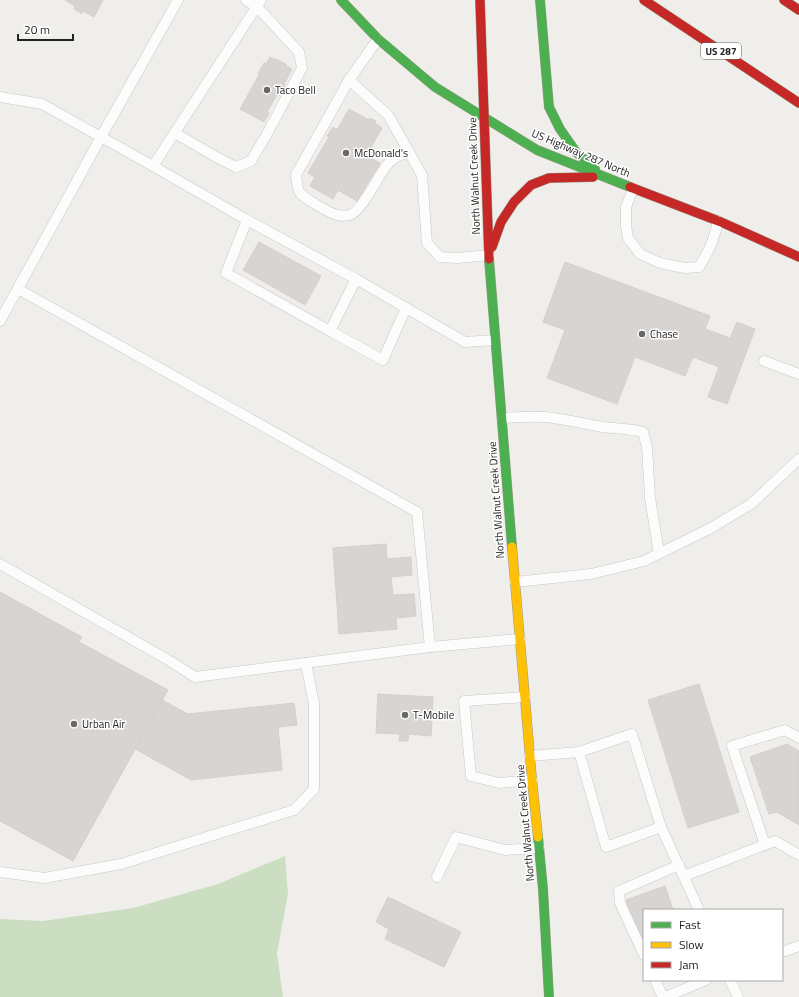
<svg xmlns="http://www.w3.org/2000/svg" width="799" height="997" font-family="'Titillium Web',sans-serif">
	<style>
		.forest { fill: #cbdec1 }
		.building { fill: #d7d4d2; stroke: #d3d0cc }
		.lines { fill: none; stroke-linecap: round; stroke-linejoin: round }
		.lane-casing { stroke: #c9c8c7; stroke-width: 11 }
		.fast-casing { stroke: #999a82; stroke-width: 10 }
		.slow-casing { stroke: #999a82; stroke-width: 10 }
		.jam-casing { stroke: #999a82; stroke-width: 10 }
		.lane { stroke: #fdfcfc; stroke-width: 10 }
		.fast { stroke: #4caf50; stroke-width: 9 }
		.slow { stroke: #ffc107; stroke-width: 9 }
		.jam { stroke: #c62828; stroke-width: 9 }
		.poi-dot { fill: #6a6968; stroke: #fff; stroke-width: 1.5 }
		.labels { text-anchor: middle; dominant-baseline: central; stroke-width: 3; stroke-linejoin: round; paint-order: stroke }
		.shield { fill: #fff; stroke: #646464; stroke-width: 1 }
		.shield-label { font-size: 10px; font-weight: bold; fill: #222 }
		.poi-label { font-size: 11px; fill: #222; stroke: #fff; text-anchor: start }
		.street-label { font-size: 11px; fill: #222; stroke: #fff }
	</style>
	<rect width="100%" height="100%" fill="#f0eeeb"/>
	<polygon class="forest" points="285,856 288,894 277,953 283,997 0,997 0,919 43,921 133,908 218,884"/>
	<g class="building">
		<polygon points="65,0 103,0 94,17 83,11 82,14 74,9 75,6"/>
		<polygon points="270,57 276,60 276,59 287,65 286,66 292,69 284,84 285,85 279,96 277,95 267,112 269,113 264,122 240,109 259,75 258,74 264,63 266,64"/>
		<polygon points="349,109 369,120 370,118 376,121 375,123 382,128 371,147 374,149 369,157 380,163 357,201 338,190 333,199 310,186 315,177 308,173 329,137 327,136 333,127 337,130"/>
		<polygon points="259,242 321,276 305,305 243,270"/>
		<polygon points="565,262 710,316 705,329 730,338 737,322 755,329 727,404 708,397 719,367 693,357 685,376 635,357 617,404 547,378 565,330 543,322"/>
		<polygon points="386,544 387,559 411,557 412,575 391,577 393,595 414,594 416,616 396,618 397,629 339,634 333,548"/>
		<polygon points="0,592 82,637 79,642 168,690 73,861 0,821"/>
		<polygon points="699,684 739,812 688,828 648,700"/>
		<polygon points="378,694 433,697 431,736 409,734 408,741 399,741 400,734 376,733"/>
		<polygon points="162,700 188,714 294,703 297,725 278,727 282,770 191,780 135,749"/>
		<polygon points="787,744 799,751 799,825 777,812 769,814 750,757"/>
		<polygon points="665,886 673,910 644,910 644,943 642,944 626,900"/>
		<polygon points="388,897 461,932 444,967 385,939 389,929 376,922"/>
	</g>
	<g class="lines">
		<defs>
			<g id="lane">
				<polyline points="261,0 153,166 247,220 356,279 465,342 495,340"/>
				<polyline points="378,39 349,80 388,115 422,175 427,243 440,257 458,258 489,255"/>
				<path d="M349,80L296,175C297,181 297,188 300,193C305,199 330,213 337,215C342,216 348,216 352,214C362,209 379,176 386,166C392,158 399,156 408,152"/>
				<polyline points="0,97 42,104 153,166"/>
				<polyline points="175,133 216,157 236,167 251,161 267,134 302,68 299,52 257,7 246,0"/>
				<path d="M633,189L626,207V226L628,238L640,254L660,263L685,268L699,267C709,251 714,240 718,221"/>
				<polyline points="247,220 226,273 330,331 356,279"/>
				<polyline points="18,289 417,512 430,647"/>
				<polyline points="0,321 101,137 178,0"/>
				<polyline points="330,331 383,360 406,308"/>
				<polyline points="764,361 799,374"/>
				<path d="M502,418C517,417 531,416 545,417C565,419 584,424 603,427C617,429 630,428 643,432L647,447L650,498L659,553"/>
				<polyline points="0,564 170,661 195,677 430,647 520,639"/>
				<polyline points="515,582 591,574 644,561 711,528 751,504 799,459"/>
				<polyline points="525,697 464,701 471,776 499,783 532,780"/>
				<polyline points="530,756 579,752 606,847 661,827 632,734 579,752"/>
				<polyline points="661,827 699,910"/>
				<polyline points="765,845 732,746 785,730 799,738"/>
				<polyline points="0,872 44,878 121,864 294,810 314,789 314,704 306,663"/>
				<polyline points="684,876 775,841 799,855"/>
				<polyline points="437,877 456,837 505,850 539,848"/>
				<polyline points="782,952 799,946"/>
				<polyline points="644,955 620,903 619,891 679,865"/>
				<polyline points="655,980 663,997"/>
				<polyline points="730,980 738,997"/>
				<polyline points="665,997 706,980"/>
			</g>
			<g id="fast">
				<polyline points="341,0 378,39 435,87 537,150 630,187"/>
				<polyline points="540,0 549,107 560,129 576,152 595,169"/>
				<polyline points="489,259 512,547"/>
				<polyline points="538,837 543,889 549,997"/>
			</g>
			<polyline id="slow" points="512,547 532,780 538,837"/>
			<g id="jam">
				<polyline points="480,0 489,259"/>
				<polyline points="644,0 799,103"/>
				<polyline points="784,0 799,10"/>
				<polyline points="630,187 721,222 799,257"/>
				<polyline points="492,247 501,222 514,202 531,185 549,178 593,177"/>
			</g>
		</defs>
		<use href="#lane" class="lane-casing"/>
		<use href="#fast" class="fast-casing"/>
		<use href="#slow" class="slow-casing"/>
		<use href="#jam" class="jam-casing"/>
		<use href="#lane" class="lane"/>
		<use href="#fast" class="fast"/>
		<use href="#slow" class="slow"/>
		<use href="#jam" class="jam"/>
	</g>
	<g class="poi-dot">
		<circle cx="267" cy="90" r="4"/>
		<circle cx="346" cy="153" r="4"/>
		<circle cx="642" cy="334" r="4"/>
		<circle cx="405" cy="715" r="4"/>
		<circle cx="74" cy="724" r="4"/>
	</g>
	<g class="labels">
		<rect class="shield" x="701" y="43" width="40" height="16" rx="3"/>
		<g class="shield-label">
			<text x="721" y="51">US 287</text>
		</g>
		<g class="poi-label">
			<text x="275" y="90">Taco Bell</text>
			<text x="354" y="153">McDonald's</text>
			<text x="650" y="334">Chase</text>
			<text x="413" y="715">T-Mobile</text>
			<text x="82" y="724">Urban Air</text>
		</g>
		<g class="street-label">
			<text transform="translate(581 153) rotate(23)">US Highway 287 North</text>
			<text transform="translate(474 176) rotate(-92)">North Walnut Creek Drive</text>
			<text transform="translate(496 500) rotate(-94)">North Walnut Creek Drive</text>
			<text transform="translate(525 823) rotate(-95)">North Walnut Creek Drive</text>
		</g>
	</g>
	<rect x="643" y="909" width="140" height="72" fill="#ffffff" stroke="#a7a7a7"/>
	<rect x="651" y="922" width="20" height="6" fill="#4caf50" stroke="#a7a7a7"/>
	<text x="679" y="929" font-size="12" fill="#222222">Fast</text>
	<rect x="651" y="942" width="20" height="6" fill="#ffc107" stroke="#a7a7a7"/>
	<text x="679" y="949" font-size="12" fill="#222222">Slow</text>
	<rect x="651" y="962" width="20" height="6" fill="#c62828" stroke="#a7a7a7"/>
	<text x="679" y="969" font-size="12" fill="#222222">Jam</text>
	<path d="M18 34v6h55v-6" fill="none" stroke="#222222" stroke-width="2"/>
	<text x="24" y="34" font-size="12" fill="#222222" stroke="#ffffff" stroke-width="3" paint-order="stroke">20 m</text>
</svg>
